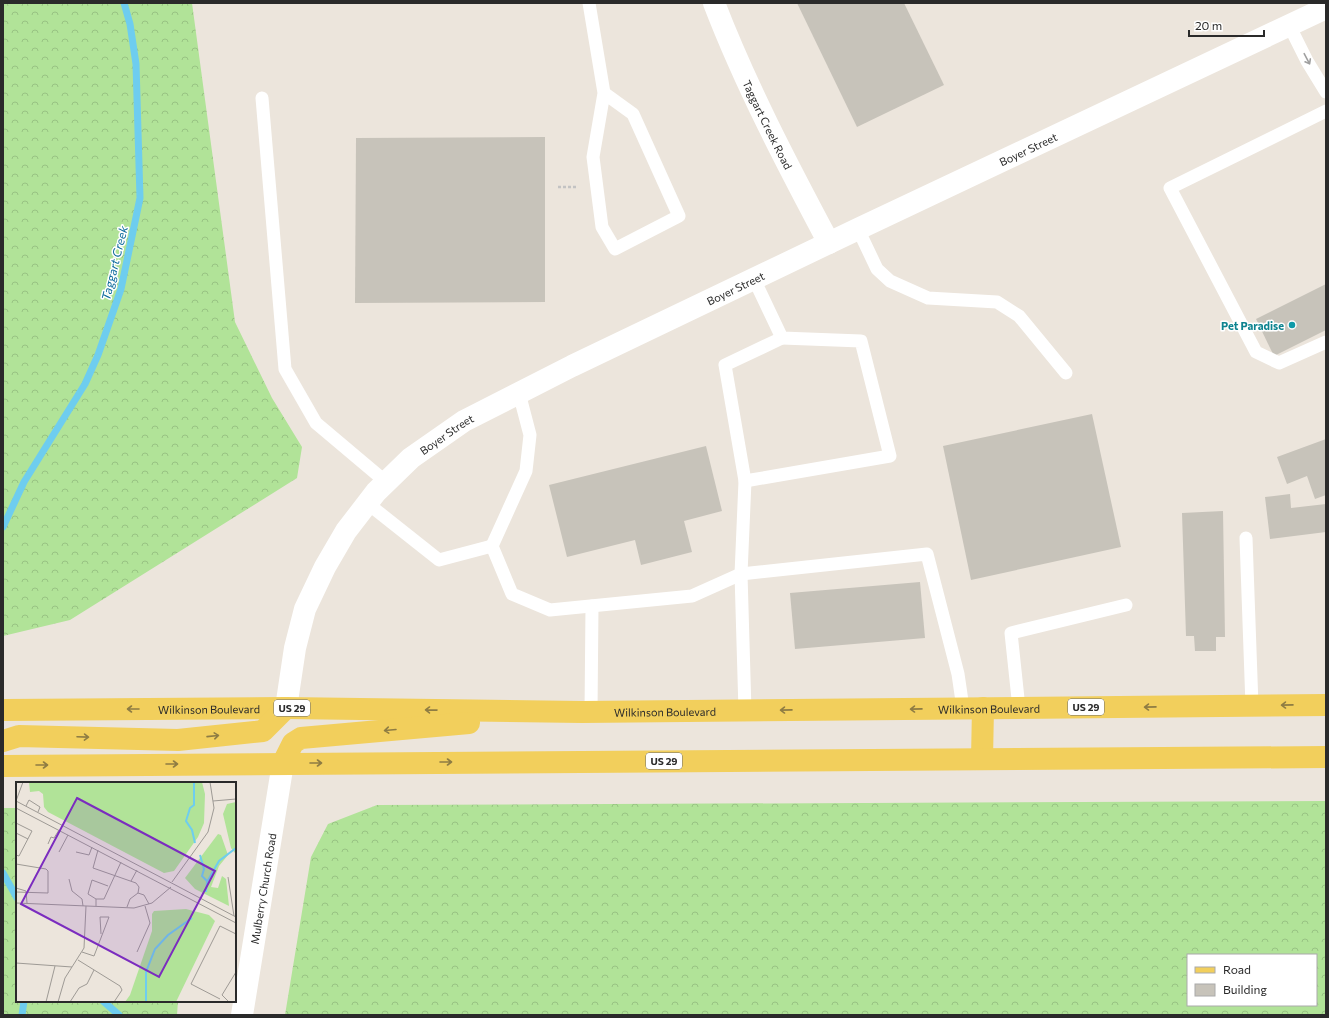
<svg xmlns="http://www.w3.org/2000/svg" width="1329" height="1018" font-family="Commissioner,sans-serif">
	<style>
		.forest { fill: url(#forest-crowns); fill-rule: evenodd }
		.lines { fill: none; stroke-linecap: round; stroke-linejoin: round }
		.stream { stroke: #6ecdef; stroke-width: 7 }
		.building { fill: #c7c3ba }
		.path { stroke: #c3c3c3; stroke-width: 2.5; stroke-dasharray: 3 2; stroke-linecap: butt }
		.service { stroke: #fff; stroke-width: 13 }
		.minor { stroke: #fff; stroke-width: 22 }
		.tertiary { stroke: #fff; stroke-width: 22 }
		.secondary { stroke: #fff; stroke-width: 22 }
		.primary { stroke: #f2cf5c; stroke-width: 22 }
		.oneway { stroke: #9f9f9f }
		.oneway2 { stroke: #8e7c43 }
		.culture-dot { fill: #0f9aa8; stroke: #fff; stroke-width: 1.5 }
		.labels { text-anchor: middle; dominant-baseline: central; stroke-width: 3; stroke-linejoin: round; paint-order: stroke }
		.shield { fill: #fff; stroke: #6a6a6a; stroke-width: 1 }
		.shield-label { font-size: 10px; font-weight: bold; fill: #2a2a2a }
		.street-label { font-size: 11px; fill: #2a2a2a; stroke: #fff }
		.culture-label { font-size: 11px; font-weight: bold; fill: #0d838f; stroke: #fff; text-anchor: end }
		.water-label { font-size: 12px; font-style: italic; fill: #0c6a9c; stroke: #fff }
		.inset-river { fill: none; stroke: #6ecdef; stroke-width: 2 }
		.inset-road { fill: none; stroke: #9e9a95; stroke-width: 1 }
		.view { fill: #7b2cbf; fill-opacity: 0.15; stroke: #7b2cbf; stroke-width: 2 }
		.inset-edge { fill: none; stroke: #2a2a2a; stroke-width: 2 }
	</style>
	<defs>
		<pattern id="forest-crowns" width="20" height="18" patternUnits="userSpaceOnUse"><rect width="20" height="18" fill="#b1e398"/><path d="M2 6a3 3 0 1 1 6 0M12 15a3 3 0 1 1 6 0" fill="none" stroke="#98c383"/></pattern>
	</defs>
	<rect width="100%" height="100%" fill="#ece5dc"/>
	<g class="forest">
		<polygon points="3,3 192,3 235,322 272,398 302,447 297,478 70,620 3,636"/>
		<path d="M1326,801V1015H285L311,857L328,824L377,805ZM1188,955H1316V1005H1188Z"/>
		<polygon points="3,808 17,808 17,1001 178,1001 177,1015 3,1015"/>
	</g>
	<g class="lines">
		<g class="stream">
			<polyline points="3,527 24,482 85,384 98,355 121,289 140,198 136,64 130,24 124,3"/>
			<polyline points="3,873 17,898"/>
			<polyline points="103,1001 119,1015"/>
			<polyline points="22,1015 24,1001"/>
		</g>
	</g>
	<g class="building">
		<polygon points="797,3 904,3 944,85 857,127"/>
		<polygon points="545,137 545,302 355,303 356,138"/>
		<polygon points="1326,284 1326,330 1274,356 1256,319"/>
		<polygon points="1092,414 1121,547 971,580 943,446"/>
		<polygon points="1326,439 1326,495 1315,499 1307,476 1287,484 1277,457"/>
		<polygon points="706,446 722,511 684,521 692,552 641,565 635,540 567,557 549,485"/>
		<polygon points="1290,494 1291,508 1326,504 1326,532 1270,539 1265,497"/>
		<polygon points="1223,511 1225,637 1216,637 1216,651 1195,651 1194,636 1186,636 1182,513"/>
		<polygon points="920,582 925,638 795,649 790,593"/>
	</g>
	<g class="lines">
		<polyline class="path" points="558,187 578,187"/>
		<g class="service">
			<polyline points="589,3 604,93 593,157 602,227 615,249 679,216 633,114 604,93"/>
			<polyline points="1289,25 1307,61 1326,92"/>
			<polyline points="262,98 285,369 316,423 386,482"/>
			<polyline points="1326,111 1170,188 1256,352 1279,363 1326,342"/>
			<polyline points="858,229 877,269 890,281 928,298 997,302 1019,316 1066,373"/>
			<polyline points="519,393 530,435 526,471 492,546 512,594 550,610 692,596 741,574 927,554 958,674 963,708"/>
			<polyline points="745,481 890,456 861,341 782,338 754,279"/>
			<polyline points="367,503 439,560 492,546"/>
			<polyline points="1246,538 1252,706"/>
			<polyline points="1019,708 1011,633 1126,605"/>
			<polyline points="745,711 741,574 745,481 725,365 782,338"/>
			<polyline points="591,712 592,606"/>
		</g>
		<path class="minor" id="s1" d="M714,3C746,86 787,164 829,243"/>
		<path class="tertiary" id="s2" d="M242,1015L283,763"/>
		<path class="secondary" id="s3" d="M286,708L295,648L305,609L325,567L346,531L376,492L411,458L464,421L572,366L858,229L1326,8"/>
		<g class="primary">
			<path id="s4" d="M3,710L286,708L582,712L1326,705"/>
			<polyline points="3,741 19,736 178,740 263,731 286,708"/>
			<polyline points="982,759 983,708"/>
			<polyline points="283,763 293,743 301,738 469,723"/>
			<polyline points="3,766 1326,757"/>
		</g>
	</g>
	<defs><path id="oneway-shaft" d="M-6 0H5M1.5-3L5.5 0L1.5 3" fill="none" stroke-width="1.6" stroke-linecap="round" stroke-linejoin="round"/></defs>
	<use class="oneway" href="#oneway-shaft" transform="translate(1307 59) rotate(62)"/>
	<g class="oneway2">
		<use href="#oneway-shaft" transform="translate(1287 705) rotate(179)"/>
		<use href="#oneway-shaft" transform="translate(1150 707) rotate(179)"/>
		<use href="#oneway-shaft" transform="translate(133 709) rotate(180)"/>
		<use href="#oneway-shaft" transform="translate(916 709) rotate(179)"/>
		<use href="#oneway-shaft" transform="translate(431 710) rotate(-179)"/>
		<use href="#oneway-shaft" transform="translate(786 710) rotate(179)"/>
		<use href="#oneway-shaft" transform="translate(390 730) rotate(175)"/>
		<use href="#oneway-shaft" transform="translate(213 736) rotate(-6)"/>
		<use href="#oneway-shaft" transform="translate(83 737) rotate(2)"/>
		<use href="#oneway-shaft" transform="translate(446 762)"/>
		<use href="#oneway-shaft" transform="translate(316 763)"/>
		<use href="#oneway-shaft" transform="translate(172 764)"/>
		<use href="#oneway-shaft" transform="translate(42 765)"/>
	</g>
	<circle class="culture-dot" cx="1292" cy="325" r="4"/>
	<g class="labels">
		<g class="shield">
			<rect x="1068" y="699" width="36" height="16" rx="3"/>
			<rect x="274" y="700" width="36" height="16" rx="3"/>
			<rect x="646" y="753" width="36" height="16" rx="3"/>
		</g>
		<g class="shield-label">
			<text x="1086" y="707">US 29</text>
			<text x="292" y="708">US 29</text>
			<text x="664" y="761">US 29</text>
		</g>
		<g class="street-label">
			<text stroke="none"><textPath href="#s1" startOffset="133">Taggart Creek Road</textPath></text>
			<text stroke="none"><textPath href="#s3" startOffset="978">Boyer Street</textPath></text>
			<text stroke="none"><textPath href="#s3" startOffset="654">Boyer Street</textPath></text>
			<text stroke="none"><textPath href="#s3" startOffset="330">Boyer Street</textPath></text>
			<text stroke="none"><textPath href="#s4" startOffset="986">Wilkinson Boulevard</textPath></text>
			<text stroke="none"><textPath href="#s4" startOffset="206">Wilkinson Boulevard</textPath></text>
			<text stroke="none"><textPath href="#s4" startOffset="662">Wilkinson Boulevard</textPath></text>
			<text stroke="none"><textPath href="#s2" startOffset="128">Mulberry Church Road</textPath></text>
		</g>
		<g class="culture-label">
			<text x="1284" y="325">Pet Paradise</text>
		</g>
		<g class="water-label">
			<text transform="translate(114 263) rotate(-76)">Taggart Creek</text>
		</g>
	</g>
	<g transform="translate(16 782)">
		<rect width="220" height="220" fill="#ece5dc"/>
		<path d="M13,0H186L189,12L188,41L182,55L158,89L148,91L32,30L28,25L27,12L23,9L14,10ZM220,20V70L219,71L215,66L207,32L211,22ZM202,52L205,53L212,73L203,84L195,105L202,106L206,94L210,97L213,124L179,107L169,96ZM170,127L193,133L199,139L160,220H109L114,213L136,149V132L138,129Z" fill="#b1e398"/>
		<path class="inset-river" d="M178,0V23L174,26L170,39L176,48L179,61M184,73L188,87L186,94L191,99M190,110L191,100L203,79L220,66M130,220V190L139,167L152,153L176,136"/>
		<path class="inset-road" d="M0,19L7,0M0,19L220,135M197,19L220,17M10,24L13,18L24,25L22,30M0,26L220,141M0,41L16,49L3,74L0,73M0,51L12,57M32,62L35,55L38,56L43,48M82,68L77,86L120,101L123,105L122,111L114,117L111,125M43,70L52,53M60,70L73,73L76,65M0,82L30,87L32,89V111L0,110M212,95L218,134M53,97L56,109L66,117L67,124M115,99L121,88M156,100L192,50L198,26L194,0M0,106L10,109L11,121M122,111L128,113L133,122M80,117H88L105,80M0,121L118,126L136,121L155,105M80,124V117L72,112L76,98L92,104M66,170L78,174L93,135H84L85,152M121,170L134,141L129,124M62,178L104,204L106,208L98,220M0,181L56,185M204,217L175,202L204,144L220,152M30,220L39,184M42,220L49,196L68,166L70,124M54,220L63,206L71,202L78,188M213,220L206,213L220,190"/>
		<path class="view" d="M61,16L199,89L143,195L5,122Z"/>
		<rect width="220" height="220" class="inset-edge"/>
	</g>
	<rect width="1329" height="1018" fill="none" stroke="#2a2a2a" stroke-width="8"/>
	<rect x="1187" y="954" width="130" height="52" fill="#ffffff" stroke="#aaaaaa"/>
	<rect x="1195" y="967" width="20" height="6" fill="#f2cf5c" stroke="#aaaaaa"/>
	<text x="1223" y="974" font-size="12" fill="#2a2a2a">Road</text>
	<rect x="1195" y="984" width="20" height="12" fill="#c7c3ba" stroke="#aaaaaa"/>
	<text x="1223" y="994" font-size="12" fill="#2a2a2a">Building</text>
	<path d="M1189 30v6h75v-6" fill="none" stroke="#2a2a2a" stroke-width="2"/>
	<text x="1195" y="30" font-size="12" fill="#2a2a2a" stroke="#ffffff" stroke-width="3" paint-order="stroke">20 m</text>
</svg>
